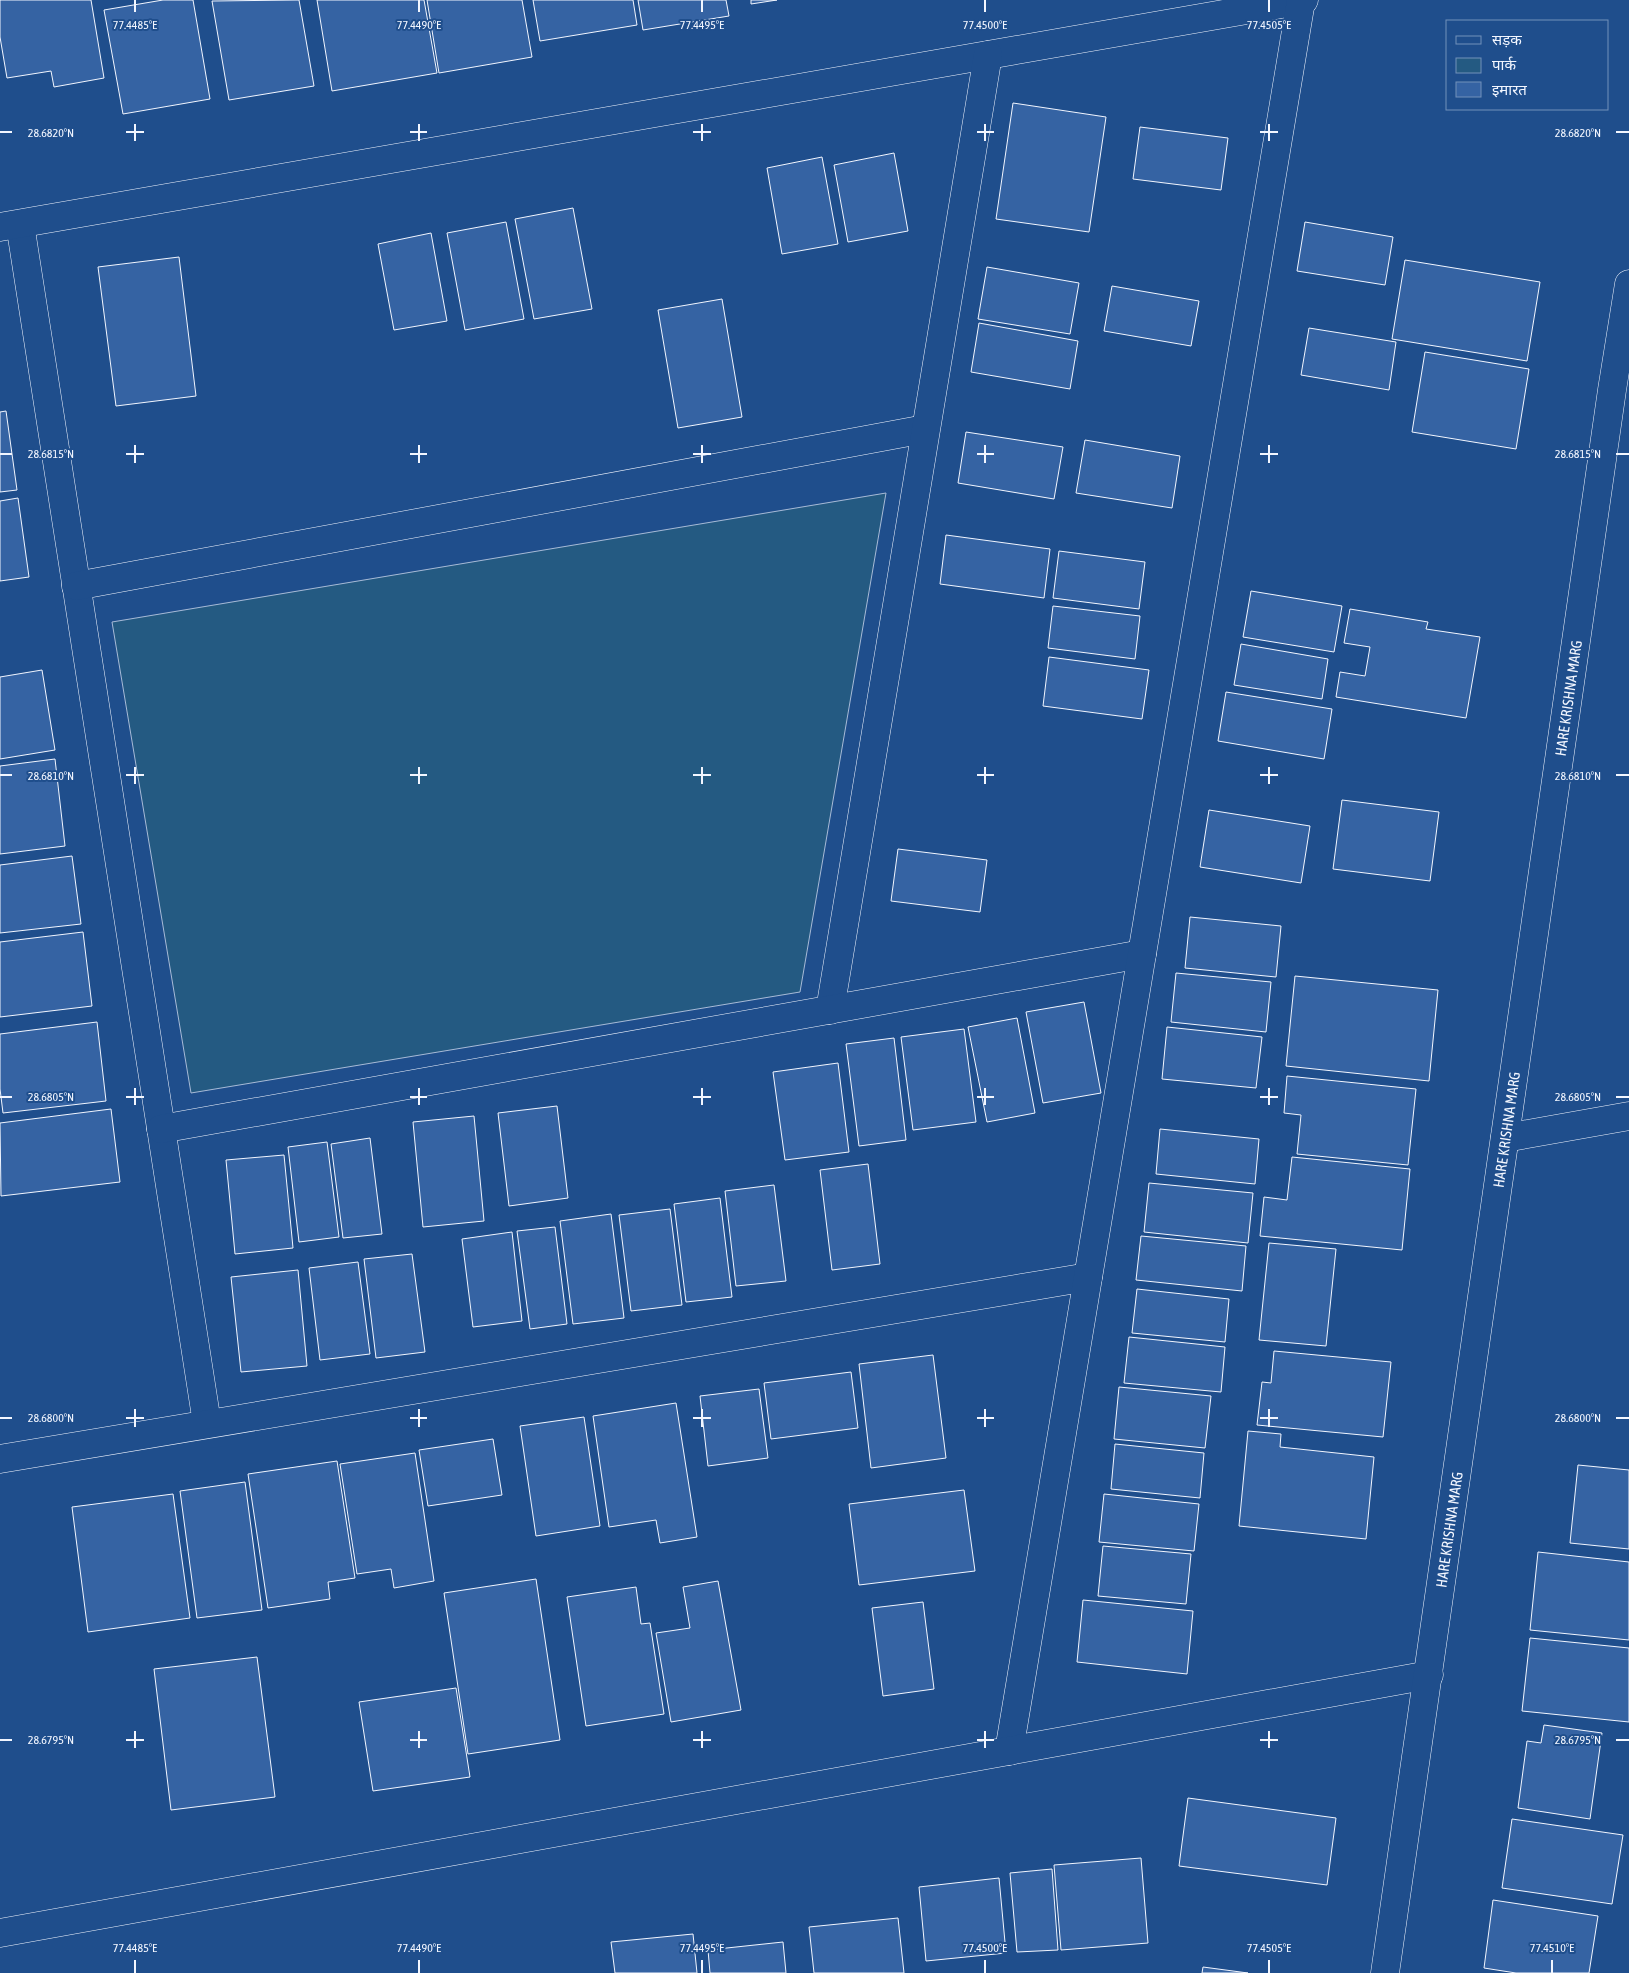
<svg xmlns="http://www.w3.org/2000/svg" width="1629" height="1973" font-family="'Asap Condensed','Noto Sans Devanagari',sans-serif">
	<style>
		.green { fill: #245a82; stroke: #a8bbd7 }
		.building { fill: #3563a3; stroke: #f2f6ff }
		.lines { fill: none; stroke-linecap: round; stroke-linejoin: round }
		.street-casing { stroke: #f2f6ff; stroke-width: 29 }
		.secondary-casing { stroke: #f2f6ff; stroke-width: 29 }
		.street { stroke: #1f4e8c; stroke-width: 28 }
		.secondary { stroke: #1f4e8c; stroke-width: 28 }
		.ticks { fill: none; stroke: #f2f6ff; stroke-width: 2 }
		.labels { text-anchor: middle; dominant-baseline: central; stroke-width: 4; stroke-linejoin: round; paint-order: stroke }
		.street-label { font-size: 15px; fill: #f2f6ff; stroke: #1f4e8c }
		.ticks-label { font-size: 12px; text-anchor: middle; fill: #f2f6ff; stroke: #1f4e8c; stroke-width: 4; stroke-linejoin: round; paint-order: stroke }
	</style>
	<rect width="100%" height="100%" fill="#1f4e8c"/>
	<polygon class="green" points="886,493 800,992 191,1093 112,622"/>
	<g class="building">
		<polygon points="0,0 91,0 104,78 54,87 51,71 7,78 0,37"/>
		<polygon points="163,0 193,0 210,99 123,114 104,10"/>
		<polygon points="299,0 314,86 229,100 212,1"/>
		<polygon points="317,0 424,0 437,73 332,91"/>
		<polygon points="427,0 522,0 532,57 439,73"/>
		<polygon points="533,0 633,0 637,25 540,41"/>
		<polygon points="638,0 726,0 729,16 643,30"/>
		<polygon points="751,0 777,0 751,4"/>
		<polygon points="1013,103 1106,117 1089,232 996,219"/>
		<polygon points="1140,127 1228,138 1221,190 1133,179"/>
		<polygon points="894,153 908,231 848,242 834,165"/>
		<polygon points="822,157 838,244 782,254 767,168"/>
		<polygon points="573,208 592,309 534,319 515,219"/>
		<polygon points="506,222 524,319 465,330 447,233"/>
		<polygon points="1305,222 1393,237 1385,285 1297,271"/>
		<polygon points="431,233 447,321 394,330 378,244"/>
		<polygon points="179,257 196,396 116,406 98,267"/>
		<polygon points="1405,260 1540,282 1527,361 1392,339"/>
		<polygon points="987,267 1079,283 1070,334 978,319"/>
		<polygon points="1112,286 1199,301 1191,346 1104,331"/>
		<polygon points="722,299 742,417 678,428 658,310"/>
		<polygon points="979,323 1078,341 1070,389 971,372"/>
		<polygon points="1309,328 1396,342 1389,390 1301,375"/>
		<polygon points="1425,352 1529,369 1516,449 1412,432"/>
		<polygon points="6,411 17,490 0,492 0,412"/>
		<polygon points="966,432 1063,447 1054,499 958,483"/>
		<polygon points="1085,440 1180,456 1172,508 1076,493"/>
		<polygon points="18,498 29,577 0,581 0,501"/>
		<polygon points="946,535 1050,549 1044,598 940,584"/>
		<polygon points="1059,551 1145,562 1139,609 1053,598"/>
		<polygon points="1251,591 1342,606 1334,652 1243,637"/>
		<polygon points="1053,606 1140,616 1135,659 1048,648"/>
		<polygon points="1350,609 1428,622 1426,629 1480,637 1466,718 1336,697 1340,672 1365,676 1370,647 1344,643"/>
		<polygon points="1241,644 1328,659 1322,699 1234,685"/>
		<polygon points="1049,657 1149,670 1142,719 1043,706"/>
		<polygon points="42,670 55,750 0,759 0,677"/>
		<polygon points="1226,692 1332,709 1324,759 1218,741"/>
		<polygon points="55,759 65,846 0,854 0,766"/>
		<polygon points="1342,800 1439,812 1430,881 1333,869"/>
		<polygon points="1209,810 1310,826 1301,883 1200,867"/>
		<polygon points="898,849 987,860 980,912 891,901"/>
		<polygon points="72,856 81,924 0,933 0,865"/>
		<polygon points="1190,917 1281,926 1276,977 1185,968"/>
		<polygon points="83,932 92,1006 0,1017 0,942"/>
		<polygon points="1176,973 1271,982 1266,1032 1171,1022"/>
		<polygon points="1295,976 1438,990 1429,1081 1286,1066"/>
		<polygon points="1084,1002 1101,1093 1043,1103 1026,1012"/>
		<polygon points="1017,1018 1035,1113 987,1122 968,1027"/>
		<polygon points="97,1022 106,1101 3,1113 0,1089 0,1034"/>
		<polygon points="1167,1027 1262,1037 1256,1088 1162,1079"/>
		<polygon points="964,1029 976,1122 913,1130 901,1037"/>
		<polygon points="894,1038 906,1140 859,1146 846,1044"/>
		<polygon points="838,1063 849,1152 785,1160 773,1072"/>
		<polygon points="1287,1076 1416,1089 1408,1165 1297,1154 1301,1115 1284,1113"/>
		<polygon points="557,1106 568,1198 509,1206 498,1113"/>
		<polygon points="111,1109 120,1182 1,1196 0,1123"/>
		<polygon points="474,1116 484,1221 423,1227 413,1122"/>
		<polygon points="1160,1129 1259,1139 1255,1184 1156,1174"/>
		<polygon points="370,1138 382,1234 343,1238 331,1144"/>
		<polygon points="327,1142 339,1237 299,1242 288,1147"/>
		<polygon points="284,1155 293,1248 235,1254 226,1160"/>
		<polygon points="1292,1157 1410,1169 1402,1250 1260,1236 1264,1197 1287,1200"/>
		<polygon points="868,1164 880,1264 832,1270 820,1170"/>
		<polygon points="1149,1183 1253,1193 1248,1243 1144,1232"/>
		<polygon points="774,1185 786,1281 736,1286 725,1191"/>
		<polygon points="720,1198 732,1297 686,1302 674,1204"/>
		<polygon points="670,1209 682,1305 631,1311 619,1215"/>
		<polygon points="611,1214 624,1318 573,1324 560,1221"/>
		<polygon points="555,1227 567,1324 530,1329 517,1231"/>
		<polygon points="512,1232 522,1321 473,1327 462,1239"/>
		<polygon points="1141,1236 1246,1246 1242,1291 1136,1280"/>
		<polygon points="1269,1243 1336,1249 1326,1346 1259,1340"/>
		<polygon points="412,1254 425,1352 376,1358 364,1259"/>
		<polygon points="358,1262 370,1354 320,1360 309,1268"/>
		<polygon points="298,1270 307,1366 241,1372 231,1277"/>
		<polygon points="1137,1289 1229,1299 1225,1342 1132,1333"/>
		<polygon points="1129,1337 1225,1347 1221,1392 1124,1383"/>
		<polygon points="1274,1351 1391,1362 1383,1437 1257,1425 1262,1382 1271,1383"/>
		<polygon points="933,1355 946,1458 871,1468 859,1364"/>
		<polygon points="851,1372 858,1428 771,1439 764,1383"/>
		<polygon points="1119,1387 1211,1396 1205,1448 1114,1439"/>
		<polygon points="759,1389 768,1458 708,1466 700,1396"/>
		<polygon points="676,1403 697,1537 660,1543 656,1520 609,1527 593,1416"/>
		<polygon points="584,1417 600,1526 536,1536 520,1426"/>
		<polygon points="1248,1431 1281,1434 1280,1447 1374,1457 1366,1539 1239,1526"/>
		<polygon points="493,1439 502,1495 428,1506 419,1450"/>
		<polygon points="1115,1444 1204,1453 1200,1498 1111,1489"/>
		<polygon points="415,1453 434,1581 394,1588 391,1569 357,1574 340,1464"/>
		<polygon points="337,1461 355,1578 328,1582 330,1599 268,1608 248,1474"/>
		<polygon points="1578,1465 1629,1470 1629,1549 1570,1543"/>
		<polygon points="245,1482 262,1610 197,1618 180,1491"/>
		<polygon points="964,1490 975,1571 859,1585 849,1504"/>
		<polygon points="173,1494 190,1618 88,1632 72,1507"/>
		<polygon points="1104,1494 1199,1504 1194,1551 1099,1542"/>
		<polygon points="1103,1546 1191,1554 1186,1604 1098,1596"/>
		<polygon points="1538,1552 1629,1562 1629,1640 1530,1630"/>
		<polygon points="536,1579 560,1740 468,1754 444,1593"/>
		<polygon points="718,1581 741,1710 671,1722 656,1633 690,1628 683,1587"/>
		<polygon points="636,1587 641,1624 650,1623 664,1714 586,1726 567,1597"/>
		<polygon points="1083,1600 1193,1611 1187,1674 1077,1662"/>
		<polygon points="923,1602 934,1689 883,1696 872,1608"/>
		<polygon points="1530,1638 1629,1648 1629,1722 1522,1711"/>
		<polygon points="257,1657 275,1797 171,1810 154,1669"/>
		<polygon points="456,1688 470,1777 373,1791 359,1702"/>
		<polygon points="1544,1725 1602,1733 1590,1819 1518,1808 1527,1741 1541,1743"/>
		<polygon points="1188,1798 1336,1818 1327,1885 1179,1866"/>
		<polygon points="1512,1819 1623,1835 1612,1904 1502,1888"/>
		<polygon points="1141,1858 1148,1943 1061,1950 1054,1865"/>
		<polygon points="1052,1869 1058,1950 1017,1952 1010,1873"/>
		<polygon points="999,1878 1006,1953 926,1961 919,1887"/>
		<polygon points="1493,1900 1598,1916 1589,1973 1516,1973 1484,1968"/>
		<polygon points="898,1918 904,1973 814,1973 809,1927"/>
		<polygon points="693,1934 697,1973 615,1973 611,1942"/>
		<polygon points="783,1942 786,1973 710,1973 708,1950"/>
		<polygon points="1203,1967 1248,1973 1202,1973"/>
	</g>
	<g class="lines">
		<defs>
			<g id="street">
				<polyline points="20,224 207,1423"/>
				<polyline points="0,227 1304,0"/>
				<polyline points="76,586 925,429"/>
				<polyline points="830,1010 988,55"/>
				<polyline points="161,1129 1142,954"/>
				<polyline points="1505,1138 1629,1116"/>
				<polyline points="0,1459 1088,1277"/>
				<polyline points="1009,1751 1301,1"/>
			</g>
			<g id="secondary">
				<polyline points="0,1933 1429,1675"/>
				<path id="s1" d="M1385,1973L1612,390L1629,284"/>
			</g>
		</defs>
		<use href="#street" class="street-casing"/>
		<use href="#secondary" class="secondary-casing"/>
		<use href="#street" class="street"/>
		<use href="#secondary" class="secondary"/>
	</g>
	<path class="ticks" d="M135,0V12M419,0V12M702,0V12M985,0V12M1269,0V12M135,124V141M419,124V141M702,124V141M985,124V141M1269,124V141M0,132H12M126,132H144M410,132H427M693,132H711M977,132H994M1260,132H1278M1616,132H1629M135,445V463M419,445V463M702,445V463M985,445V463M1269,445V463M0,454H12M126,454H144M410,454H427M693,454H711M977,454H994M1260,454H1278M1616,454H1629M135,767V784M419,767V784M702,767V784M985,767V784M1269,767V784M0,775H12M126,775H144M410,775H427M693,775H711M977,775H994M1260,775H1278M1616,775H1629M135,1088V1105M419,1088V1105M702,1088V1105M985,1088V1105M1269,1088V1105M0,1097H12M126,1097H144M410,1097H427M693,1097H711M977,1097H994M1260,1097H1278M1616,1097H1629M135,1409V1427M419,1409V1427M702,1409V1427M985,1409V1427M1269,1409V1427M0,1418H12M126,1418H144M410,1418H427M693,1418H711M977,1418H994M1260,1418H1278M1616,1418H1629M135,1731V1748M419,1731V1748M702,1731V1748M985,1731V1748M1269,1731V1748M0,1740H12M126,1740H144M410,1740H427M693,1740H711M977,1740H994M1260,1740H1278M1616,1740H1629M135,1960V1973M419,1960V1973M702,1960V1973M985,1960V1973M1269,1960V1973M1552,1960V1973"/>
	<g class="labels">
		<g class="street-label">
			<text stroke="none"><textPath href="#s1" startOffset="1288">HARE KRISHNA MARG</textPath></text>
			<text stroke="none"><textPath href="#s1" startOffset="852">HARE KRISHNA MARG</textPath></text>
			<text stroke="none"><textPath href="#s1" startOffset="448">HARE KRISHNA MARG</textPath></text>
		</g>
	</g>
	<g class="ticks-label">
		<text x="135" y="29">77.4485°E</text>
		<text x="419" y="29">77.4490°E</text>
		<text x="702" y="29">77.4495°E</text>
		<text x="985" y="29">77.4500°E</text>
		<text x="1269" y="29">77.4505°E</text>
		<text x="51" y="137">28.6820°N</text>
		<text x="1578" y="137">28.6820°N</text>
		<text x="51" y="458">28.6815°N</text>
		<text x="1578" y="458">28.6815°N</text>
		<text x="51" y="780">28.6810°N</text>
		<text x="1578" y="780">28.6810°N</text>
		<text x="51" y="1101">28.6805°N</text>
		<text x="1578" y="1101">28.6805°N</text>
		<text x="51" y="1422">28.6800°N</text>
		<text x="1578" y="1422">28.6800°N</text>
		<text x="51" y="1744">28.6795°N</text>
		<text x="1578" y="1744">28.6795°N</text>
		<text x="135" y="1952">77.4485°E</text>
		<text x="419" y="1952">77.4490°E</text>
		<text x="702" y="1952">77.4495°E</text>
		<text x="985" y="1952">77.4500°E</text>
		<text x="1269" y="1952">77.4505°E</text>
		<text x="1552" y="1952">77.4510°E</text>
	</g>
	<rect x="1446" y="20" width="162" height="90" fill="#1f4e8c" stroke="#7391ba"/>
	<rect x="1456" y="36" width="25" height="8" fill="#1f4e8c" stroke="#7391ba"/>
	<text x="1492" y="45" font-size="15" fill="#f2f6ff">सड़क</text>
	<rect x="1456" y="58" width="25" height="15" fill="#245a82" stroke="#7391ba"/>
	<text x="1492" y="70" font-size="15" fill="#f2f6ff">पार्क</text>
	<rect x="1456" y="82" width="25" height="15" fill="#3563a3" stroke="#7391ba"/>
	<text x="1492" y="95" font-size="15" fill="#f2f6ff">इमारत</text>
</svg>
